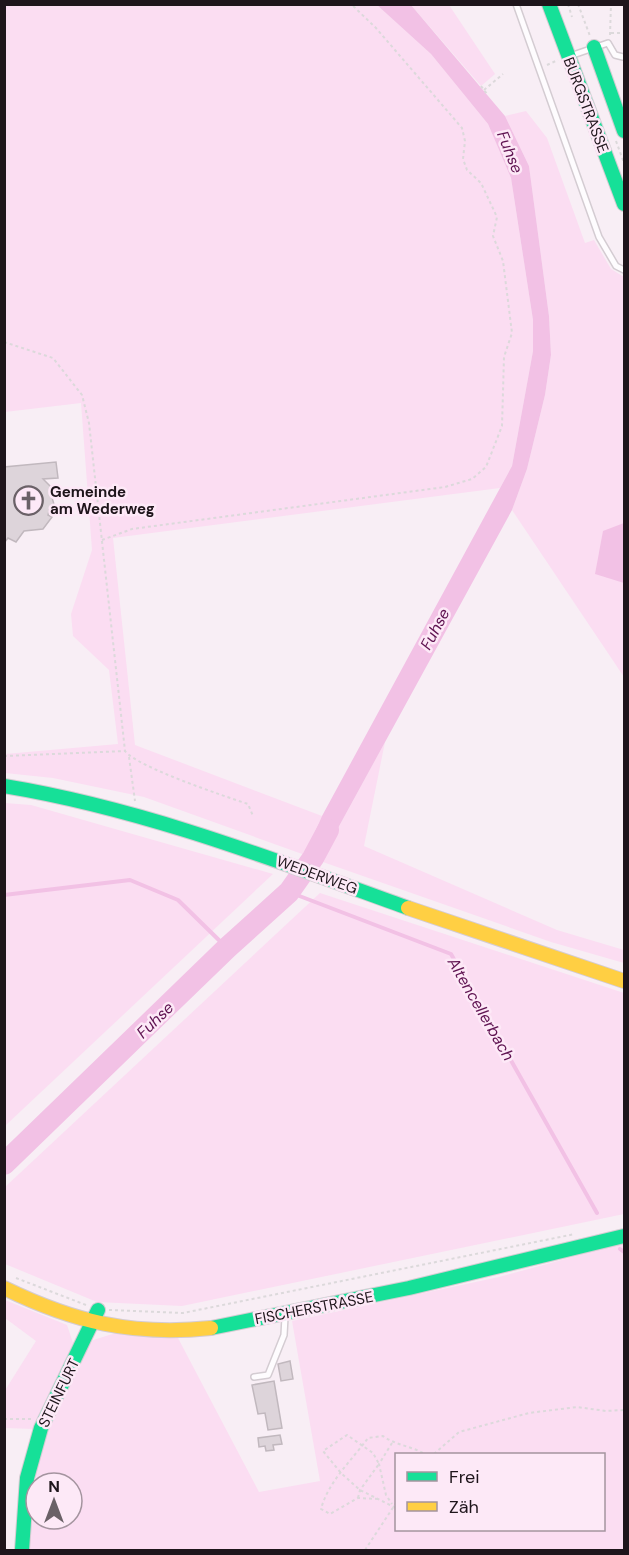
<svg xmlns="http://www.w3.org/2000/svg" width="629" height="1555" font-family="'DM Sans',sans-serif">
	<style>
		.green { fill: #fbddf2; fill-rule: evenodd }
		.water { fill: #f2c1e5 }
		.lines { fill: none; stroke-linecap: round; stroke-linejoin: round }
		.stream { stroke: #f2c1e5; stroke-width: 4 }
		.river { stroke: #f2c1e5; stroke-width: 22 }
		.building { fill: #ddd4da; stroke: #c1b8be; stroke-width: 1.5 }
		.lane-casing { stroke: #d4ccd2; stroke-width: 8 }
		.fast-casing { stroke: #d4ccd2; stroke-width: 16 }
		.slow-casing { stroke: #d4ccd2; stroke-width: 16 }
		.path { stroke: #dcd9db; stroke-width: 2; stroke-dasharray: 3 3; stroke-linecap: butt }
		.lane { stroke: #fefcfe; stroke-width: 5 }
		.fast { stroke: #16e098; stroke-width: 14 }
		.slow { stroke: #ffcf43; stroke-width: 14 }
		.labels { text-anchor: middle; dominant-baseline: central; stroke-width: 5; stroke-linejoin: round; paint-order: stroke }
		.street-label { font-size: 15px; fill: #1e151b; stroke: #fde9f7 }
		.poi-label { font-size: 15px; font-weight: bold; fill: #1e151b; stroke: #fde9f7; text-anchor: start }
		.water-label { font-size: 16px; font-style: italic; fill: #5f1351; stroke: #fde9f7 }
	</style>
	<rect width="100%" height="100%" fill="#f8eef5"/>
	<g class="green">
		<polygon points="5,5 377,5 431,54 488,124 511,178 533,320 533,351 512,466 500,488 113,538 135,745 322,816 305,855 144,797 53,778 5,773 5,754 118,744 109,670 73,636 71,614 92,550 81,403 5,412"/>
		<polygon points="411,5 449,5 495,74 481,86"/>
		<polygon points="526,111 547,138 585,243 594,240 611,269 624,277 624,677 512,510 527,469 545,395 551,355 549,316 529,166 505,116"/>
		<polygon points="385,742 364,846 557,930 624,950 624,963 551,942 320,861"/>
		<polygon points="5,803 31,805 273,874 5,1126"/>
		<polygon points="320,893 624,993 624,1214 182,1306 97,1302 5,1264 5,1187"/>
		<path d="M624,1243V1550H26L31,1480L45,1427L81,1358L93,1340L116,1333L178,1338L259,1492L320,1481L292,1321L499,1277ZM396,1454H604V1530H396ZM36,1483H72V1519H36Z"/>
		<polygon points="5,1300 67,1325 73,1343 34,1429 5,1428 4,1392 36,1341 5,1318"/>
	</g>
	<g class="water">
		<polygon points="377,5 411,5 505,116 529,166 549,316 551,355 545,395 527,469 512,510 320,861 305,855 322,816 512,466 533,351 533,320 511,178 488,124 431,54"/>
		<polygon points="624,523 624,583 595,574 603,531"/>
	</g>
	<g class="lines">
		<g class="stream">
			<polyline points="289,892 451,954 597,1213"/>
			<polyline points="4,895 130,880 178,900 227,948"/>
			<polyline points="620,1249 624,1252"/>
		</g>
		<polyline class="river" points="4,1164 227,948 289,892 313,858 328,830"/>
	</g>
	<g class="building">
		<polygon points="56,462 58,478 43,479 56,492 51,494 55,508 50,507 48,515 52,517 43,529 24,531 16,542 8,538 4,543 4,467"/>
		<polygon points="290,1361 293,1379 281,1381 278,1364"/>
		<polygon points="274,1381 282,1428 268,1430 265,1413 258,1414 252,1385"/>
		<polygon points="280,1435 282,1444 273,1445 274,1450 266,1451 265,1446 259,1447 258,1438"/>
	</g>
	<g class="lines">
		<defs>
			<g id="lane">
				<polyline points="516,4 599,237 616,266 624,270"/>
				<polyline points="570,56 608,43 615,55 623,57"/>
				<polyline points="254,1377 268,1375 284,1335 285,1317"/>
			</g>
			<g id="fast">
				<polyline points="549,4 624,204"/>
				<polyline points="594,47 624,131"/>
				<path d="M4,786C144,809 275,860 408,908"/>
				<polyline points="211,1328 409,1288 624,1236"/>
				<polyline points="22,1550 27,1478 41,1428 98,1310"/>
			</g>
			<g id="slow">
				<polyline points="408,908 624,981"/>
				<path d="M4,1288C74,1322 132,1336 211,1328"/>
			</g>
		</defs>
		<use href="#lane" class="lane-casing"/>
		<use href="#fast" class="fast-casing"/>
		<use href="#slow" class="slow-casing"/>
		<g class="path">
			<polyline points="568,4 572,17"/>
			<polyline points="578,4 590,36"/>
			<polyline points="611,33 624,33"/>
			<polyline points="610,35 611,4"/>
			<polyline points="547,65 558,60"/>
			<polyline points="481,86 487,94"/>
			<polyline points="484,90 503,74"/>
			<polyline points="616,141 624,163"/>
			<polyline points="4,342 53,358 82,395 89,423 125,751"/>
			<polyline points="102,540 132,529 445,487 472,479 486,467 502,426 504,357 512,333 503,261 493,236 497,217 481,183 467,170 463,159 465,141 462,128 376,28 351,4"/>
			<path d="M4,756L125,751C137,767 224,796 248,804L253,816"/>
			<polyline points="129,757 135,801"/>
			<polyline points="16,1278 86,1305"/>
			<polyline points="109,1310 183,1313 575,1234"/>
			<polyline points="4,1419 32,1419"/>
			<polyline points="392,1443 379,1464 386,1495 392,1504"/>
			<polyline points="434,1454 459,1432 529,1413 577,1407 606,1411 624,1410"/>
			<polyline points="358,1498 360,1490 379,1464 373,1453 347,1435 323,1451 341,1473 360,1490 396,1508"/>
			<path d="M378,1499L358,1498L330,1514L321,1509C328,1482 352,1460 368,1438L383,1436C395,1445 411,1446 425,1454"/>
			<polyline points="365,1550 396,1503"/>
		</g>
		<use href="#lane" class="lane"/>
		<use href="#fast" class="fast"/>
		<use href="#slow" class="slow"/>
	</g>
	<defs>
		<symbol id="church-ring" viewBox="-11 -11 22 22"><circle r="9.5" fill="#fde9f7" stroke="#6a6167" stroke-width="1.5"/><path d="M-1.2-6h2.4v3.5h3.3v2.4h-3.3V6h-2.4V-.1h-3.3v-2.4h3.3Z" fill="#6a6167"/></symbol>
	</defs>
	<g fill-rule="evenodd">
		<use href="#church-ring" x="12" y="484" width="33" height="33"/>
	</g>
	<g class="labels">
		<g class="street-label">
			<text transform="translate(586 105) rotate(69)">BURGSTRASSE</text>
			<text transform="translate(317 875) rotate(20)">WEDERWEG</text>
			<text transform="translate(314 1308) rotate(-11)">FISCHERSTRASSE</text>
			<text transform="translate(59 1393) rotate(-64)">STEINFURT</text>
		</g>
		<g class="poi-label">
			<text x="50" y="492">Gemeinde<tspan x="50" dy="17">am Wederweg</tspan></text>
		</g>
		<g class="water-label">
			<text transform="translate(510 152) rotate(68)">Fuhse</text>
			<text transform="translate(435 629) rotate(-62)">Fuhse</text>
			<text transform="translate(481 1009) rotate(60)">Altencellerbach</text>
			<text transform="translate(155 1020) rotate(-44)">Fuhse</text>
		</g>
	</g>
	<rect width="629" height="1555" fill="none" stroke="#1e151b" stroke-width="12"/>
	<rect x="395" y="1453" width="210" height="78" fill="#fde9f7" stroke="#a4949f" stroke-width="1.5"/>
	<rect x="407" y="1472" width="30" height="9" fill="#16e098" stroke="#a4949f" stroke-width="1.5"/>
	<text x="449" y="1483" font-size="18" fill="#1e151b">Frei</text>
	<rect x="407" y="1502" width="30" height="9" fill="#ffcf43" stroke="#a4949f" stroke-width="1.5"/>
	<text x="449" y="1513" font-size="18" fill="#1e151b">Zäh</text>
	<g transform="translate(54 1501)"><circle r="28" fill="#fde9f7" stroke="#a4949f" stroke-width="1.5"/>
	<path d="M0-4.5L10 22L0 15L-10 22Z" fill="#6a6167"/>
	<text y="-9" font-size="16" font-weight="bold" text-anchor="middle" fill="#1e151b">N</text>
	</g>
</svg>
